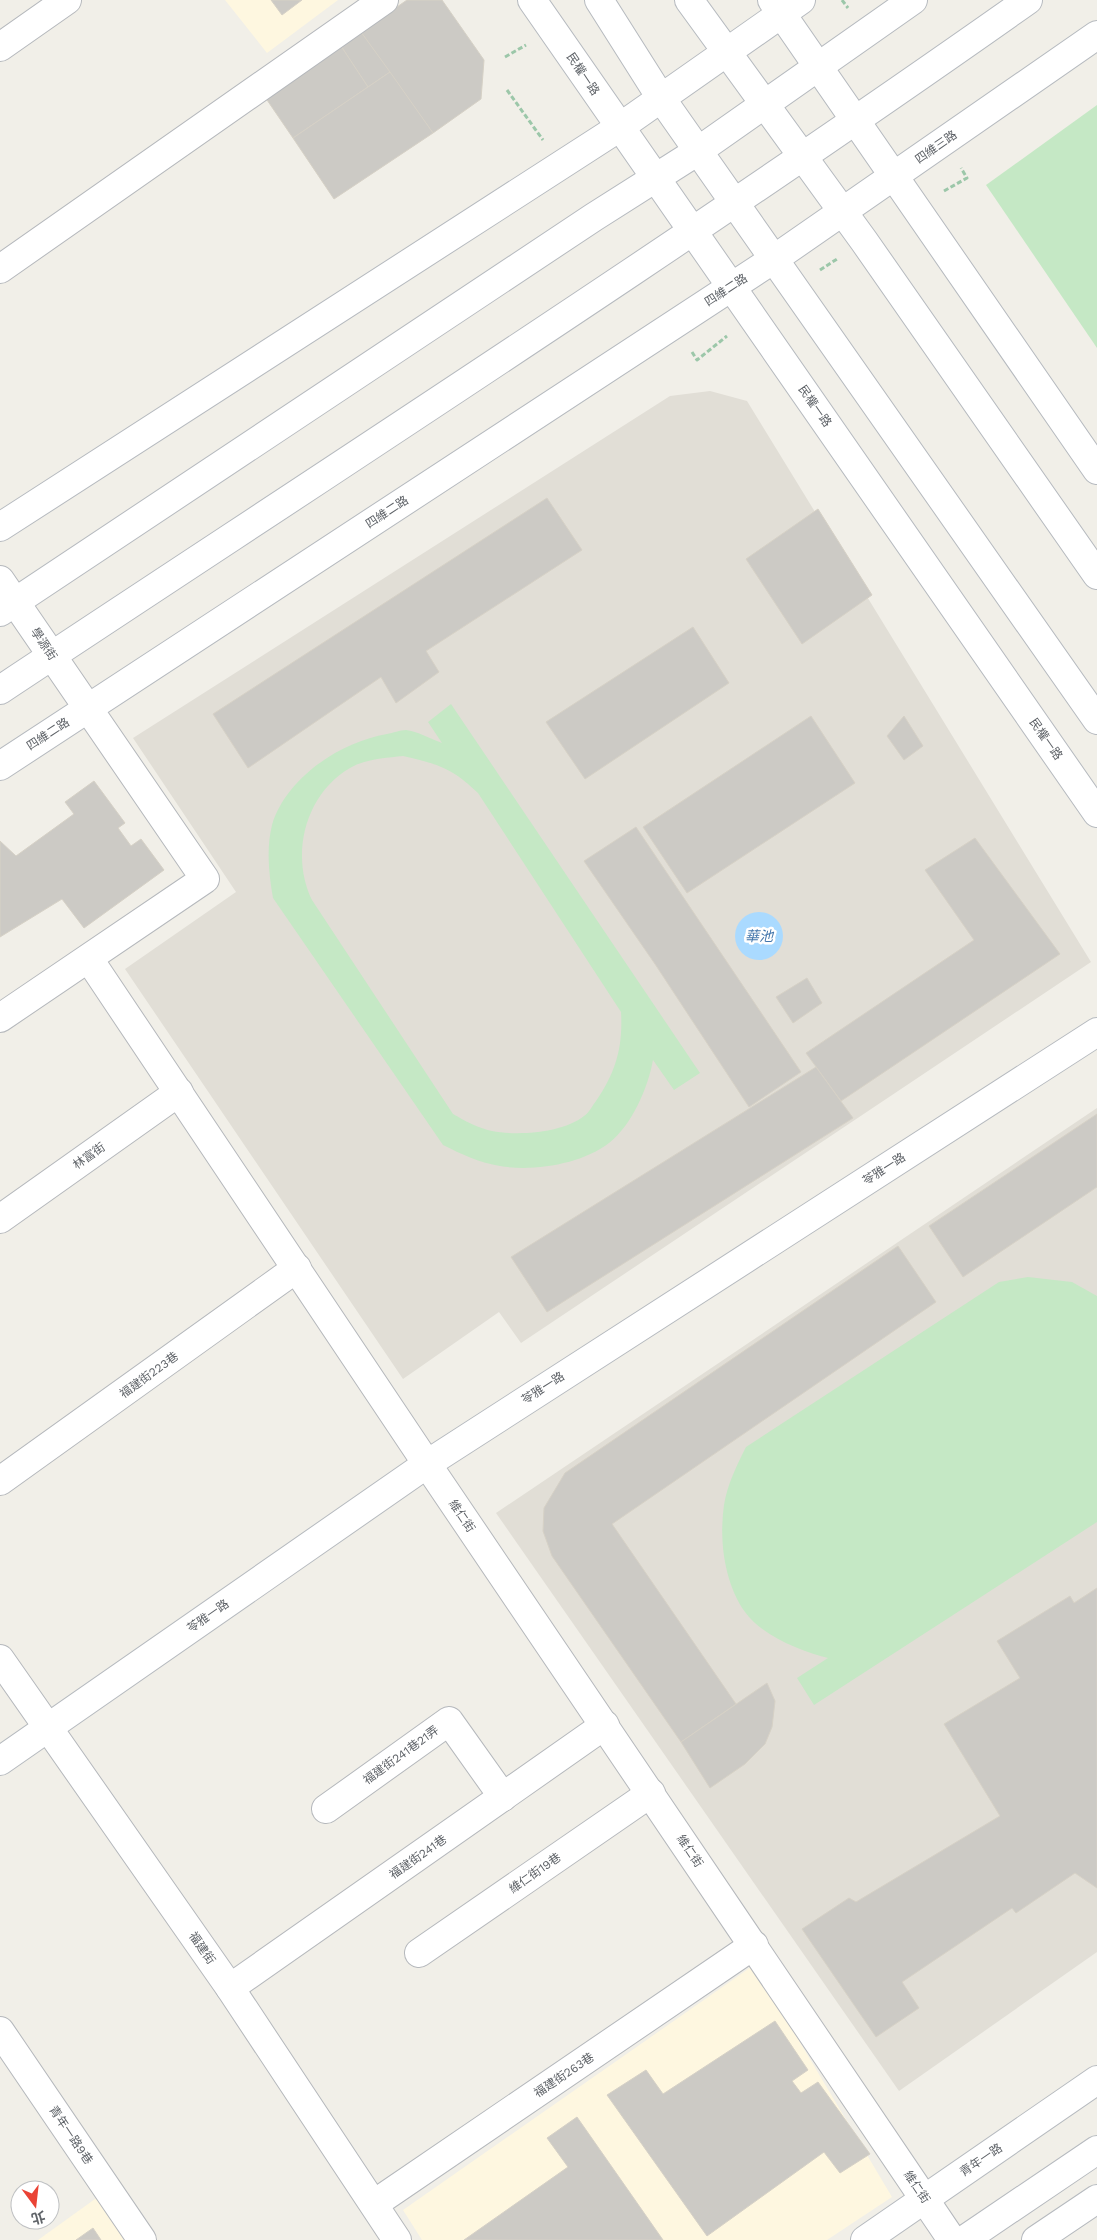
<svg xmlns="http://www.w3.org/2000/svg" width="1097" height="2240" font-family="'Work Sans','Noto Sans TC',sans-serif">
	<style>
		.commercial { fill: #fef7e0 }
		.education { fill: #e1ded6 }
		.green { fill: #c5e8c5; fill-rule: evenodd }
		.water { fill: #aadaff }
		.building { fill: #cccac5; stroke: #d6d1c6 }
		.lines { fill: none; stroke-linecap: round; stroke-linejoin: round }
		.street-casing { stroke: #b5b8bc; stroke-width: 30 }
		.secondary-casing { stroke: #b6babf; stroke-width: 30 }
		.path { stroke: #9cc7a9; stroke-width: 3; stroke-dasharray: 5 2.5; stroke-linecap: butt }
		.street { stroke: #fff; stroke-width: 28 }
		.secondary { stroke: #fff; stroke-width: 28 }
		.labels { text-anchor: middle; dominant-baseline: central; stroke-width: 5; stroke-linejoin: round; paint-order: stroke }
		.street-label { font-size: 12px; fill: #5f6368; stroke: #fff }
		.water-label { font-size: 14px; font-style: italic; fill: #4174aa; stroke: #fff }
	</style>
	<rect width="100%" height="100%" fill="#f1efe8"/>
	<g class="commercial">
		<polygon points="225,0 338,0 267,53"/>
		<polygon points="754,1965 892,2197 827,2240 422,2240 403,2210"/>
		<polygon points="120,2181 157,2240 38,2240"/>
	</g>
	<g class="education">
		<polygon points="710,391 747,401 1091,962 521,1343 499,1312 403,1379 125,969 236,892 133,738 670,396"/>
		<polygon points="1097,1108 1097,1952 899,2091 496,1513"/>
	</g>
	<g class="green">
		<polygon points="1097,105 1097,348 986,185"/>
		<path d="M451,704L700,1073L674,1090L653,1060C648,1088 632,1125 609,1143C582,1164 533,1172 500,1166C480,1163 461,1154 443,1145L273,898C269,875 266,849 272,825C286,778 340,742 387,734C393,733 400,730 406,730C417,731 431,739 442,743L428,722ZM403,756C438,764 452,768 478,793L621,1012C623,1047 616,1072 596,1101C592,1106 589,1113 584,1116C563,1133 517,1136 492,1131C478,1128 465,1121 453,1114L312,900C290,855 305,794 350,768C365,759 386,758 403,756Z"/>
		<path d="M1028,1277L1072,1282L1097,1296V1522L814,1705L797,1678L828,1658C802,1652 761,1635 745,1612C724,1582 719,1540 724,1505C727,1485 737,1465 746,1447L999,1282Z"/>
	</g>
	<circle class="water" cx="759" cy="936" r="24"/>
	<g class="building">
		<polygon points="271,0 302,0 282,15"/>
		<polygon points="407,0 442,0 484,60 481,99 433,133 361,32"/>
		<polygon points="361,32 390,72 368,87 341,46"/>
		<polygon points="341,46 368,87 293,138 265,97"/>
		<polygon points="390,72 433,133 334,199 293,138"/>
		<polygon points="547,498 582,550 426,651 439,672 396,703 381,677 248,768 213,714"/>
		<polygon points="818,509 872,595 802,644 746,559"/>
		<polygon points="693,627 729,683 585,779 546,722"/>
		<polygon points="811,716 855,783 687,893 643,827"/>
		<polygon points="904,716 923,746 904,760 887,736"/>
		<polygon points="94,781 125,823 118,828 131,846 141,839 164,870 84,928 62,899 0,937 0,841 16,856 74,814 65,802"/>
		<polygon points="636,827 801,1072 749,1107 655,964 584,861"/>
		<polygon points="975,838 1060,954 841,1101 806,1053 974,940 925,870"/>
		<polygon points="807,978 822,1003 793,1023 776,997"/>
		<polygon points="816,1067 853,1118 547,1312 511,1257"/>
		<polygon points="1097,1114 1097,1187 963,1277 929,1226"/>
		<polygon points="898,1246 936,1302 612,1524 736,1704 681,1742 552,1556 543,1531 544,1508 565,1473"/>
		<polygon points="1097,1588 1097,1888 1075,1873 1016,1913 1012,1908 902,1982 919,2008 876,2037 802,1929 849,1898 856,1902 1000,1816 944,1724 1020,1678 997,1641 1070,1596 1074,1603"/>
		<polygon points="767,1683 775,1701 772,1727 765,1744 745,1764 710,1788 681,1742"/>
		<polygon points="775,2021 808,2070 792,2081 801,2093 818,2082 870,2154 840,2173 824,2152 707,2236 607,2095 646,2070 663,2094"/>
		<polygon points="577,2117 663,2240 464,2240 568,2167 547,2138"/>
		<polygon points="93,2228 101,2240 76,2240"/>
	</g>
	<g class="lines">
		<defs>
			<g id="street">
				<polyline points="0,47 67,0"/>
				<polyline points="0,269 384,0"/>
				<polyline points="0,580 205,879 0,1018"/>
				<polyline points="89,959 427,1464 952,2240"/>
				<polyline points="0,1219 179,1092"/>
				<polyline points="0,1481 297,1268"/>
				<polyline points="0,1659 230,1988 397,2240"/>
				<polyline points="326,1809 449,1721 503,1797"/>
				<polyline points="419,1953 651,1793"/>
				<polyline points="230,1988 605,1725"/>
				<polyline points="0,2031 142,2240"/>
				<polyline points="374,2204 754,1945"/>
			</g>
			<g id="secondary">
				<polyline points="532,0 1097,813"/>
				<polyline points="599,0 661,98 1097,720"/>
				<polyline points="689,0 864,241 1097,575"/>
				<polyline points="772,0 1097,470"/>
				<polyline points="0,527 620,127 801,0"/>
				<polyline points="0,612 594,217 698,151 913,0"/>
				<path d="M0,690C344,462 691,238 1028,0"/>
				<polyline points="0,766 774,259 1097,35"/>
				<polyline points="0,1761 427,1464 1097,1032"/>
				<polyline points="865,2240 1097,2080"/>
				<polyline points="964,2240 1097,2150"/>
				<polyline points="1036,2240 1097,2199"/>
			</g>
		</defs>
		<use href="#street" class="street-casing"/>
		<use href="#secondary" class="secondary-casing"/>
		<g class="path">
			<polyline points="842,0 848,8"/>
			<polyline points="505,57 526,45"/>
			<polyline points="507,90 543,140"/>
			<polyline points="944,191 967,178 961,168"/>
			<polyline points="820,270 837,259"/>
			<polyline points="692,352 697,360 727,336"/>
		</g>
		<use href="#street" class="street"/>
		<use href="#secondary" class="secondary"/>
	</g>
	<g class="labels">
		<g class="street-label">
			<text transform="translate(583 74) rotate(56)">民權一路</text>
			<text transform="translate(936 147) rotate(-35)">四維三路</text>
			<text transform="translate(726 290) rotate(-33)">四維二路</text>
			<text transform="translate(815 406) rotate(55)">民權一路</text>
			<text transform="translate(387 512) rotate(-33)">四維二路</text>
			<text transform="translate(44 644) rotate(56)">學源街</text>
			<text transform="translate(48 734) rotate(-33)">四維二路</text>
			<text transform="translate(1046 739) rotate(55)">民權一路</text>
			<text transform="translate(89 1156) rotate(-35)">林富街</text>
			<text transform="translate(884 1169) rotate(-33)">苓雅一路</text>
			<text transform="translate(149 1375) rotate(-36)">福建街223巷</text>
			<text transform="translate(543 1388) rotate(-33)">苓雅一路</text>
			<text transform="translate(462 1516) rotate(56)">維仁街</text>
			<text transform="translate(208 1616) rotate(-35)">苓雅一路</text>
			<text transform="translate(401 1755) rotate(-36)">福建街241巷21弄</text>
			<text transform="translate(690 1851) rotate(56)">維仁街</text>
			<text transform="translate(418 1857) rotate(-35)">福建街241巷</text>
			<text transform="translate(535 1873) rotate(-35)">維仁街19巷</text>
			<text transform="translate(202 1948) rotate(55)">福建街</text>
			<text transform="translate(564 2075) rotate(-34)">福建街263巷</text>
			<text transform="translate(71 2135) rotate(56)">青年一路9巷</text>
			<text transform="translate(981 2160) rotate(-34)">青年一路</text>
			<text transform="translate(917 2187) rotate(56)">維仁街</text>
		</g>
		<g class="water-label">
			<text x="759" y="936">華池</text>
		</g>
	</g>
	<g transform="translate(35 2205) rotate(165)"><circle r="24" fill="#ffffff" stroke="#bfc1c3"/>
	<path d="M0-4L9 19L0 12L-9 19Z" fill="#ea4335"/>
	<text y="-8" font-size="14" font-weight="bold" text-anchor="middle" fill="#5f6368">北</text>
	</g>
</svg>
